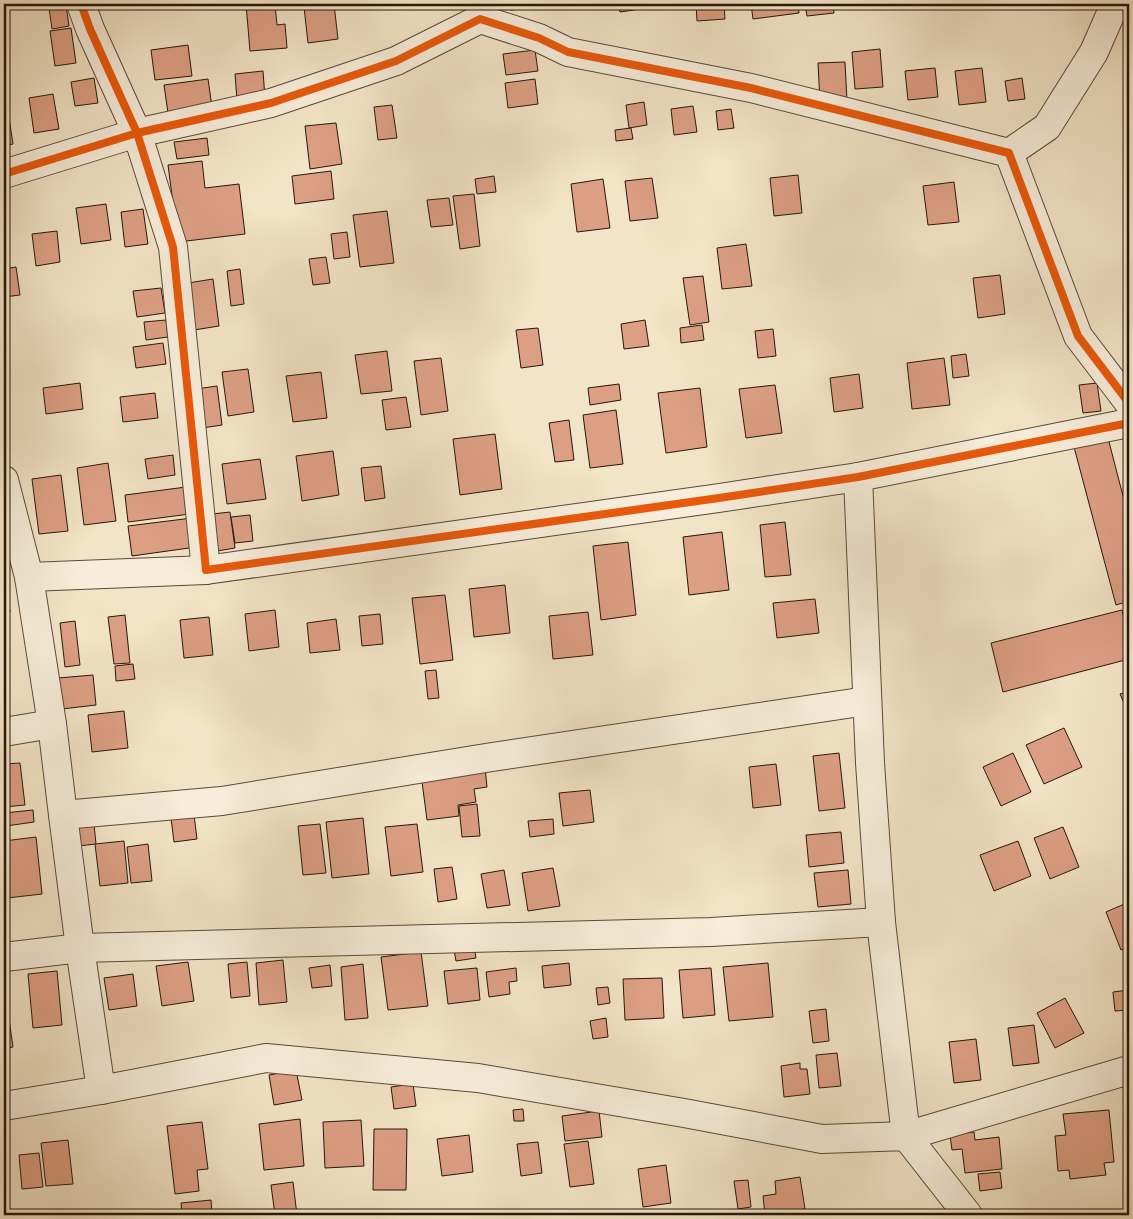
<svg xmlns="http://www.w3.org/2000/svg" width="1133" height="1219" font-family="'EB Garamond',serif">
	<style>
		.building { fill: #dd9f84; stroke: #27170b }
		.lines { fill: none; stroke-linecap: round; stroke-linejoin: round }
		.minor-casing { stroke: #5a4a3a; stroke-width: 30 }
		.minor { stroke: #f7edda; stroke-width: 28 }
		.cycleway-casing { stroke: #f7edda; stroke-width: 11 }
		.cycleway { stroke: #e8590c; stroke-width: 8 }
	</style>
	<rect width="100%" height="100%" fill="#f2e4c6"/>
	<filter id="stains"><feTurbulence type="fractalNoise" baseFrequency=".004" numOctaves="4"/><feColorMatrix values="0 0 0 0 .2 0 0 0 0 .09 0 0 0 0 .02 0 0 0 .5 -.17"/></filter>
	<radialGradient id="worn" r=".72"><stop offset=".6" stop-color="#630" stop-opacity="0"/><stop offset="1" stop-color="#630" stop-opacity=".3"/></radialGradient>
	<g class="building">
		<polygon points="246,4 275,4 277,25 285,24 287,48 250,51"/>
		<polygon points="334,4 338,39 308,43 304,7"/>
		<polygon points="511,4 531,4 531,8 511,10"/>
		<polygon points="618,4 647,4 647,8 620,12"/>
		<polygon points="696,4 724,4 725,19 697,21"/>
		<polygon points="751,4 798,4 799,13 753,19"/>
		<polygon points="805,4 833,4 834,13 807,16"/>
		<polygon points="66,5 69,26 52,29 49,8"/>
		<polygon points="71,28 76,63 55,66 50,31"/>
		<polygon points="188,45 192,76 155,80 151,50"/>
		<polygon points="880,49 883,87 855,89 852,52"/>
		<polygon points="535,50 538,71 506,75 503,54"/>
		<polygon points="845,62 847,101 820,103 818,63"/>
		<polygon points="935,68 938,97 908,100 905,71"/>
		<polygon points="982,68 986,102 959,105 955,71"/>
		<polygon points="263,71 265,98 237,100 235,74"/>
		<polygon points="94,78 98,103 75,106 71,82"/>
		<polygon points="1022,78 1025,99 1008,101 1005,81"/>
		<polygon points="208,79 212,107 168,113 164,85"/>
		<polygon points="535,79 538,104 508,108 505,83"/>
		<polygon points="53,94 59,129 34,133 29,98"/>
		<polygon points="644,102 647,125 629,128 626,105"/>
		<polygon points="4,105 7,105 13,144 4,146"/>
		<polygon points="392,105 397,138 378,140 374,107"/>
		<polygon points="693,106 697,132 674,135 671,109"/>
		<polygon points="731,109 734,128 718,130 716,111"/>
		<polygon points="336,123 342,164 310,169 305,126"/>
		<polygon points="631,128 633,139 616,141 615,130"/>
		<polygon points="207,138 209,155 177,159 174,142"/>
		<polygon points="202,161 205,188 239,184 245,234 178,242 168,165"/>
		<polygon points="331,171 334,199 295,204 292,176"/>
		<polygon points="798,175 802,213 774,216 770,178"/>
		<polygon points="494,176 496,192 477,194 475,179"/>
		<polygon points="652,178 658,218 630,221 625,181"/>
		<polygon points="603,179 610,228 577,232 571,184"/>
		<polygon points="954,182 959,222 928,225 923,186"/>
		<polygon points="474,194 480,246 460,249 453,196"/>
		<polygon points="449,198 453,225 431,227 427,200"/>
		<polygon points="106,204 111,240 81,244 76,208"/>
		<polygon points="143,209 148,244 125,247 121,212"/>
		<polygon points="387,211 394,263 360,267 353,215"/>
		<polygon points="57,231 60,262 36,266 32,234"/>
		<polygon points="347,232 350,257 334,259 331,234"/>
		<polygon points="746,244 752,286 722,289 717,248"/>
		<polygon points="326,257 330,283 313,285 309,259"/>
		<polygon points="16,267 20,295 4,297 4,269"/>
		<polygon points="240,269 244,304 231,306 227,271"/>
		<polygon points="1000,275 1005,314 978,318 973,278"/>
		<polygon points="703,276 709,322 690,325 683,278"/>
		<polygon points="213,279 219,326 194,330 188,283"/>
		<polygon points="161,288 165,313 137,317 133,291"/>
		<polygon points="166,320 168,337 146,340 144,322"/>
		<polygon points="645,320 649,346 624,349 621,324"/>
		<polygon points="702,325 704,340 681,343 680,328"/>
		<polygon points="538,328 543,365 521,368 516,330"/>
		<polygon points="773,329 776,356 758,358 755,331"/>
		<polygon points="163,343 166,364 136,368 133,347"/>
		<polygon points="387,351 392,391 361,394 355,355"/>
		<polygon points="966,354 969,376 953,378 951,356"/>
		<polygon points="441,358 448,411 421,415 414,361"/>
		<polygon points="944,358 950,405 912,409 907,363"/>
		<polygon points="248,369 254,412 228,416 222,372"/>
		<polygon points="321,372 327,418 293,422 286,376"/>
		<polygon points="859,374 863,408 834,412 830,378"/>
		<polygon points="80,383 83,409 46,414 43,388"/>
		<polygon points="1097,383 1101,411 1083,413 1079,385"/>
		<polygon points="619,384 621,400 590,405 588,388"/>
		<polygon points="775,385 782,433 746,438 739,389"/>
		<polygon points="217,386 222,425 202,428 196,389"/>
		<polygon points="700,388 707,447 666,453 658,393"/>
		<polygon points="155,393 158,418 123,422 120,397"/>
		<polygon points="406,397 411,427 386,430 382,400"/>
		<polygon points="616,410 623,464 590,468 583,415"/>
		<polygon points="569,420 574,460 555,462 549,423"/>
		<polygon points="495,434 502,489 460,495 453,439"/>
		<polygon points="1108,438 1129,519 1129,601 1116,605 1074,447"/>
		<polygon points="333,451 339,495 302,501 296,456"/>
		<polygon points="173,455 175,475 148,479 145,459"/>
		<polygon points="260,459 266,499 227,504 222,464"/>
		<polygon points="108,463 116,521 84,525 77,468"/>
		<polygon points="381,466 385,498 365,501 361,468"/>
		<polygon points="61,475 68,531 39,534 32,479"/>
		<polygon points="186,487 190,514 128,522 125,495"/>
		<polygon points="230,512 235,548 217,551 212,514"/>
		<polygon points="250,515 253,541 235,543 231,517"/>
		<polygon points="192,518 196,547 132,556 128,526"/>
		<polygon points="785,522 791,575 765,577 760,525"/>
		<polygon points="722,532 729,590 689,595 683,537"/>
		<polygon points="628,542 636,615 601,620 593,546"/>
		<polygon points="6,583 10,612 4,613 4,584"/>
		<polygon points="505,585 510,633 474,637 469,589"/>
		<polygon points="445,595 453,660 420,664 412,598"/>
		<polygon points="815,599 819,633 777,638 773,603"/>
		<polygon points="275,610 279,647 249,651 245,614"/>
		<polygon points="1122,610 1129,639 1129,659 1003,692 991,643"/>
		<polygon points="588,612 593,655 553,659 549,616"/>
		<polygon points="380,614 383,644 362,646 359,616"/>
		<polygon points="125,615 130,663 114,664 108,617"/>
		<polygon points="209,617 213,655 184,658 180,620"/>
		<polygon points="336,619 340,650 310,653 307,623"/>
		<polygon points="75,621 80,665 65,667 60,623"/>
		<polygon points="133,664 135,679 116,681 115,666"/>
		<polygon points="436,670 439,698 428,699 425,671"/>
		<polygon points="93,675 96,705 62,709 58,678"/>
		<polygon points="1129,691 1129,715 1120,694"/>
		<polygon points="124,711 128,748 92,752 88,715"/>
		<polygon points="1064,728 1082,767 1044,784 1026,745"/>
		<polygon points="839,753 845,808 819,811 813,756"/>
		<polygon points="1013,753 1031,792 1001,806 983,767"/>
		<polygon points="20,763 25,805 4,807 4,764"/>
		<polygon points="776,764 781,805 753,808 749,767"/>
		<polygon points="485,767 487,787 474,789 476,802 458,805 459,816 427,820 421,774"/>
		<polygon points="590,790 594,822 563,826 559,793"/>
		<polygon points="477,804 480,836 462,837 459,806"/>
		<polygon points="33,810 34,822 6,826 4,813"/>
		<polygon points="194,815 197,839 174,842 171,818"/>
		<polygon points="363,818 369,874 332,878 326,822"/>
		<polygon points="553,819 554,834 530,837 528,821"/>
		<polygon points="94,824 96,844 78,846 76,826"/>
		<polygon points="320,824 326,873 303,875 298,826"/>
		<polygon points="417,824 423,872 391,876 385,827"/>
		<polygon points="1063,827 1079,867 1050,879 1034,838"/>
		<polygon points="841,832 844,863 809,867 806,835"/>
		<polygon points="36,837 42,894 7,898 4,868 4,841"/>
		<polygon points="124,841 128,883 100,886 95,844"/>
		<polygon points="1018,841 1031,876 994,891 980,855"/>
		<polygon points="148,844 152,881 131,883 127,847"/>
		<polygon points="452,867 457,899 438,902 434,869"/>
		<polygon points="553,868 560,906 528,911 522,873"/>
		<polygon points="504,870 510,905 487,908 481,874"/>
		<polygon points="848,870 851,904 818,907 814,873"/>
		<polygon points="1129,902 1129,947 1121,950 1106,912"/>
		<polygon points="474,945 476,958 456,961 454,950"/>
		<polygon points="421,952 428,1006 388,1010 381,957"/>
		<polygon points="283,960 287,1002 259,1005 256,963"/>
		<polygon points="188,962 194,1001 162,1006 156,966"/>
		<polygon points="247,962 250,996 231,998 228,964"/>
		<polygon points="569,963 571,985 544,988 542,966"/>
		<polygon points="768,963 773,1017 729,1021 723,967"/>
		<polygon points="363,964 368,1018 345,1020 341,967"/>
		<polygon points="330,965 332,986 312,988 309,968"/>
		<polygon points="477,968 480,1000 448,1004 444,971"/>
		<polygon points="516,968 517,981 509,982 510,994 489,997 486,972"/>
		<polygon points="711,968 715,1015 683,1018 679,970"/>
		<polygon points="57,971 62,1025 33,1028 28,974"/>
		<polygon points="133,974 137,1006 109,1010 104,978"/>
		<polygon points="662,978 664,1018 625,1020 623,979"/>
		<polygon points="608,987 610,1003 598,1005 596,988"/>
		<polygon points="1129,990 1129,1010 1115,1011 1113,992"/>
		<polygon points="4,998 6,998 13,1047 4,1049"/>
		<polygon points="1065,998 1084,1033 1055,1048 1037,1013"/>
		<polygon points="826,1009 829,1041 813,1043 809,1011"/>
		<polygon points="606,1018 608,1037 593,1039 590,1021"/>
		<polygon points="1034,1025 1039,1063 1013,1066 1008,1028"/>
		<polygon points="976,1039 981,1080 954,1083 949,1042"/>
		<polygon points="837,1053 841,1086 819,1088 816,1055"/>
		<polygon points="800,1063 800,1069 807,1069 810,1094 784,1097 781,1066"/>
		<polygon points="296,1070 302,1100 274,1105 269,1075"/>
		<polygon points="413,1084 416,1106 394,1109 391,1087"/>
		<polygon points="523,1109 524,1121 514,1121 513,1110"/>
		<polygon points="1109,1110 1114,1162 1104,1163 1106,1175 1070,1179 1069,1170 1058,1171 1055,1136 1066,1135 1063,1114"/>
		<polygon points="599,1111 602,1137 565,1141 562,1116"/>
		<polygon points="300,1119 304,1166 264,1170 259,1124"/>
		<polygon points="361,1120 364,1166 325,1168 323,1122"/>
		<polygon points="202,1122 208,1169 197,1170 199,1191 175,1194 167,1126"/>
		<polygon points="374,1129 407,1129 406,1190 373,1190"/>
		<polygon points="974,1132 975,1140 999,1137 1002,1169 965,1173 962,1149 952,1150 950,1135"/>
		<polygon points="469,1135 473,1172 442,1176 437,1139"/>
		<polygon points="68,1140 73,1184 46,1186 41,1143"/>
		<polygon points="588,1141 594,1184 570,1187 564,1144"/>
		<polygon points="538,1142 542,1173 521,1176 517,1144"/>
		<polygon points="39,1153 43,1187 22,1189 19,1155"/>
		<polygon points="666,1165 671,1203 643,1207 638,1169"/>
		<polygon points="1000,1172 1002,1188 980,1191 978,1174"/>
		<polygon points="800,1177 805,1209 765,1215 763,1196 776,1194 775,1181"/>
		<polygon points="748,1180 751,1207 738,1209 734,1181"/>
		<polygon points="293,1182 297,1215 275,1215 271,1185"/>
		<polygon points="211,1200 212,1215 182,1215 181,1203"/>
	</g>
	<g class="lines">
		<defs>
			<g id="minor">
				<polyline points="81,4 90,29 137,133 173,247 206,570 719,498 858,477 1129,423"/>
				<polyline points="1009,153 1047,127 1094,52 1115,4"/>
				<polyline points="4,174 137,133 271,103 396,61 480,19 539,38 568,52 751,88 1009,153 1078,336 1129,403"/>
				<polyline points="858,477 870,763 881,922 906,1136 1129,1070"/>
				<polyline points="4,480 29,577 52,724 63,815 80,948 101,1090"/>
				<polyline points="29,577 206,570"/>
				<polyline points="4,732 52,724"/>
				<polyline points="63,815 222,801 492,757 867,701"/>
				<polyline points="4,957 80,948 711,932 881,922"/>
				<polyline points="4,1106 101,1090 266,1058 478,1078 684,1113 822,1139 906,1136 968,1215"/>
			</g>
		</defs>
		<use href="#minor" class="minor-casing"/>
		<use href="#minor" class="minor"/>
		<defs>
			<g id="cycleway">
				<polyline points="81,4 90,29 137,133 173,247 206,570 719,498 858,477 1129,423"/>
				<polyline points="4,174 137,133 271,103 396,61 480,19 539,38 568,52 751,88 1009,153 1078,336 1129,403"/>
			</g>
		</defs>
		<use href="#cycleway" class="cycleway-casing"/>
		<use href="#cycleway" class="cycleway"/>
	</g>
	<rect width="1133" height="1219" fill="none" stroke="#f2e4c6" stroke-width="20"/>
	<rect x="5" y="5" width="1123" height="1209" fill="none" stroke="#27170b" stroke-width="2.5"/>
	<rect x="10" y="10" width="1113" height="1199" fill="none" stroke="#27170b"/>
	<rect width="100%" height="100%" filter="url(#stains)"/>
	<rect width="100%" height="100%" fill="url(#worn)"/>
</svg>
